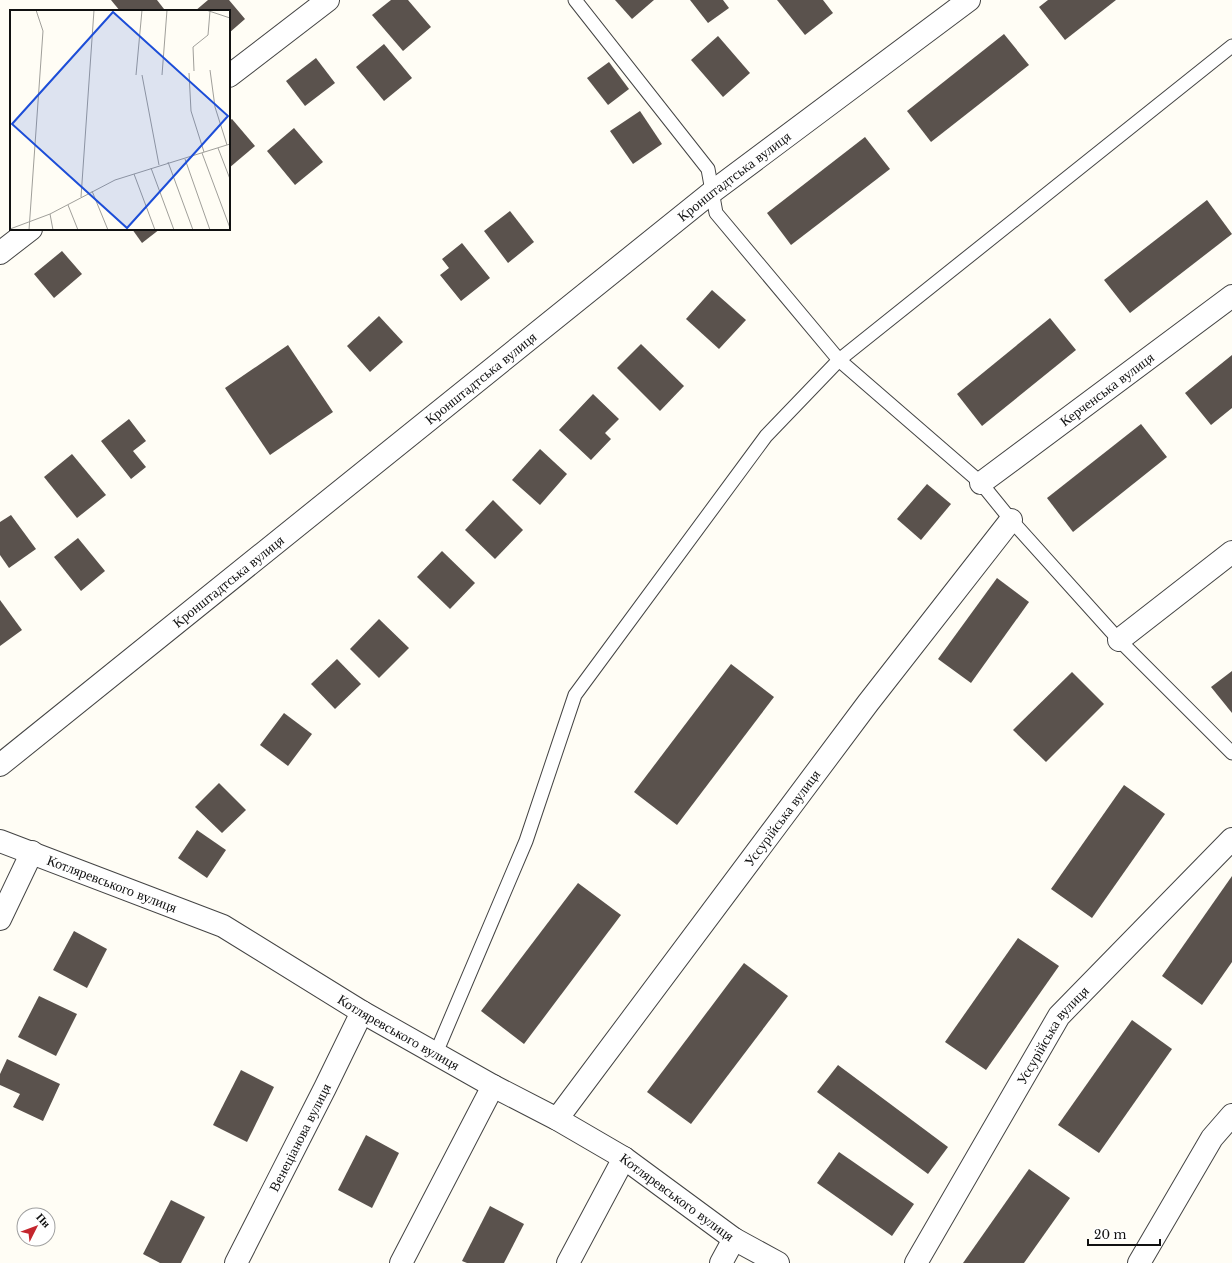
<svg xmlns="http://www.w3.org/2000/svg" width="1232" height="1263" font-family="'Libre Baskerville',serif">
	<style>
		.building { fill: #5a524d }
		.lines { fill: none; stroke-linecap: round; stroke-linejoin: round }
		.service-casing { stroke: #444; stroke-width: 15 }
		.minor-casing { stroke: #444; stroke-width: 24 }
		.tertiary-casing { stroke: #444; stroke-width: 24 }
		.service { stroke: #fff; stroke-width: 13 }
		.minor { stroke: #fff; stroke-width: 22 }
		.tertiary { stroke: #fff; stroke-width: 22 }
		.labels { text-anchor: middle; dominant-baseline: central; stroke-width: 4; stroke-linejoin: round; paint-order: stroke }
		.street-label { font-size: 14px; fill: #111; stroke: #fff }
		.inset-road { fill: none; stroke: #a09f9a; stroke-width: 1 }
		.view { fill: #1d4ed8; fill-opacity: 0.15; stroke: #1d4ed8; stroke-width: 2 }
		.inset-edge { fill: none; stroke: #111; stroke-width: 2 }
	</style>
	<rect width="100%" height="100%" fill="#fffdf5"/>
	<g class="building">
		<polygon points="111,0 157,0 164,9 162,11 120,11"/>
		<polygon points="208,0 229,0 245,19 229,33 229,11 195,11"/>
		<polygon points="391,0 408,0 431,27 403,51 372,15"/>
		<polygon points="615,0 654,0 632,19"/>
		<polygon points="690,0 723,0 729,8 708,23"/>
		<polygon points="777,0 823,0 833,13 805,35"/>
		<polygon points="1048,0 1116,0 1065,40 1039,7"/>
		<polygon points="1004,34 1029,65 931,142 907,111"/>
		<polygon points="718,36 750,73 723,97 691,60"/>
		<polygon points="384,44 412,78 384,101 356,67"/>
		<polygon points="316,58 335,83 305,106 286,81"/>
		<polygon points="609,62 629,89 608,105 587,78"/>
		<polygon points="640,111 662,144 633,164 610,131"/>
		<polygon points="232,119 255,146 229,168 229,121"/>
		<polygon points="294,128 323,162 295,185 267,151"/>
		<polygon points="865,137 890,169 791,245 767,213"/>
		<polygon points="1207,200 1232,234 1130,313 1104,280"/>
		<polygon points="510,211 534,242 508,263 484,231"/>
		<polygon points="132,229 160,229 142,243"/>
		<polygon points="462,243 490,278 461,301 440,275 449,268 442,259"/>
		<polygon points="62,251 82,274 54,298 34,274"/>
		<polygon points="712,290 746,320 719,349 686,319"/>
		<polygon points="379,316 403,342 370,372 347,346"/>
		<polygon points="1050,318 1076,350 982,426 957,394"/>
		<polygon points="641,344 684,386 660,411 617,368"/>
		<polygon points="288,345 333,412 270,455 225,388"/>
		<polygon points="1232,355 1232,408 1211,425 1185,393"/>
		<polygon points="593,394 619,419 605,433 611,439 591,460 559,430"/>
		<polygon points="129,419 146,441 133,451 146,467 131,479 101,441"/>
		<polygon points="1141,424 1167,457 1073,532 1047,498"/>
		<polygon points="540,449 567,474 540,505 512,480"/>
		<polygon points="72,454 106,495 77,518 44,477"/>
		<polygon points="927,484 951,504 921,540 897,519"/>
		<polygon points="493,500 523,530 495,559 465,530"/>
		<polygon points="11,515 36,549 9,568 0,555 0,522"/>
		<polygon points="78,538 105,571 81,591 54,557"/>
		<polygon points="442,551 475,583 450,609 417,577"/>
		<polygon points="997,578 1029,602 971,683 938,659"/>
		<polygon points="0,600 22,630 0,646"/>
		<polygon points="379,619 409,648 379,678 350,649"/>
		<polygon points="337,659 361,684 335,709 311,684"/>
		<polygon points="731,664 774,697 677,825 634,792"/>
		<polygon points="1232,671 1232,713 1211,687"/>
		<polygon points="1072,672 1104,704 1046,762 1013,730"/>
		<polygon points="284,713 312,734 288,766 260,745"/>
		<polygon points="219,783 246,810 222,833 195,807"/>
		<polygon points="1124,785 1165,814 1092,918 1051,889"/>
		<polygon points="197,830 226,850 207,878 178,858"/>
		<polygon points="1232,876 1232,962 1202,1005 1162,976"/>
		<polygon points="578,883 621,915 524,1044 481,1011"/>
		<polygon points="74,931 107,949 87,988 53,970"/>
		<polygon points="1018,938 1059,966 986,1070 945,1042"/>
		<polygon points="744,963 788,996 691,1124 647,1092"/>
		<polygon points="39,996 77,1014 56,1056 18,1037"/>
		<polygon points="1132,1020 1172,1049 1099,1153 1058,1125"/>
		<polygon points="7,1059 60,1084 43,1121 13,1107 20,1094 0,1085 0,1074"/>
		<polygon points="838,1065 948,1147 928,1174 817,1092"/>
		<polygon points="241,1070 274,1087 247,1142 213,1125"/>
		<polygon points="366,1135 399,1153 372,1208 338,1190"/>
		<polygon points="839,1152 914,1204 892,1236 817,1183"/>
		<polygon points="1029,1169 1070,1198 1024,1263 963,1263"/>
		<polygon points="171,1200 205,1217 181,1263 160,1263 143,1254"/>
		<polygon points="490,1206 524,1224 504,1263 467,1263 462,1261"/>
	</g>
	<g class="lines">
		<defs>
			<g id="service">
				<polyline points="575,0 708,169 716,213 839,360 981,483 1011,520 1119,640 1232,753"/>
				<polyline points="436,1053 526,841 575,695 766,436 839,360 1232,46"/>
			</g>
			<g id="minor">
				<polyline points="229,76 328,0"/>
				<polyline points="0,253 31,229"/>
				<path id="s1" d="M981,483L1232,296"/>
				<polyline points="1119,640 1232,552"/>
				<polyline points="0,919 32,852"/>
				<path id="s2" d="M557,1119L868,703L1011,520"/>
				<path id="s3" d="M236,1263L325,1088L362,1012"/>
				<polyline points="401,1263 493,1086"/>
				<polyline points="568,1263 624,1158"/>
				<polyline points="721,1263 734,1239"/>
				<path id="s4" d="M916,1263L1059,1016L1232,839"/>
				<polyline points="1139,1263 1212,1138 1232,1115"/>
			</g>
			<g id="tertiary">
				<path id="s5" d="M0,765L712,192L969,0"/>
				<path id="s6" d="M0,841L223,926L362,1012L493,1086L557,1119L624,1158L734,1239L778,1263"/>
			</g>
		</defs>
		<use href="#service" class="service-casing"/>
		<use href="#minor" class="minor-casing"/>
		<use href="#tertiary" class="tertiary-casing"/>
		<use href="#service" class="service"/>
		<use href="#minor" class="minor"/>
		<use href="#tertiary" class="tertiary"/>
	</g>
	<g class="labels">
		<g class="street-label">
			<text stroke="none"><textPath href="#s5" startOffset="941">Кронштадтська вулиця</textPath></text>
			<text stroke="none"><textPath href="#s5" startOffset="617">Кронштадтська вулиця</textPath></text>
			<text stroke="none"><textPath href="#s1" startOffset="157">Керченська вулиця</textPath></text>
			<text stroke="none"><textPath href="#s5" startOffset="293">Кронштадтська вулиця</textPath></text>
			<text stroke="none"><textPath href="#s2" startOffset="376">Уссурійська вулиця</textPath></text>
			<text stroke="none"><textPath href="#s6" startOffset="120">Котляревського вулиця</textPath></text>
			<text stroke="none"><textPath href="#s6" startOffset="444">Котляревського вулиця</textPath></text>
			<text stroke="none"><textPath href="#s4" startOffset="266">Уссурійська вулиця</textPath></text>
			<text stroke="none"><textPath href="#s3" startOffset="141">Венеціанова вулиця</textPath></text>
			<text stroke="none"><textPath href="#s6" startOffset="768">Котляревського вулиця</textPath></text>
		</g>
	</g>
	<g transform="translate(10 10)">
		<rect width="220" height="220" fill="#fffdf5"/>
		<path class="inset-road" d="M196,0L220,8M200,60L205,97L217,135M184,61L183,37L198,25L200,1M179,63L181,101L194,142M126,65L132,0M132,65L149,155M152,65L157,0M208,138L220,169M192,143L220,218M175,149L200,220M158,152L183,220M141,158L164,220M124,164L145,220M82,181L98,220M71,187L84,0M58,195L68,220M40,204L43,220M0,219L40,204L105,170L220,134M19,220L33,21L26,0"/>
		<path class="view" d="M103,2L218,106L117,218L2,114Z"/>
		<rect width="220" height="220" class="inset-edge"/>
	</g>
	<g transform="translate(36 1227) rotate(48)"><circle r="19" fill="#ffffff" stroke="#a0a0a0"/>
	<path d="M0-3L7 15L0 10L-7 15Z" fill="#c4262e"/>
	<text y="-6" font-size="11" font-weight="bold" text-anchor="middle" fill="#111111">Пн</text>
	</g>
	<path d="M1088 1239v6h72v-6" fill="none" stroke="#111111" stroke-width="2"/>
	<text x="1094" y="1239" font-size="12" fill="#111111" stroke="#ffffff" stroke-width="3" paint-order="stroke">20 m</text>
</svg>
